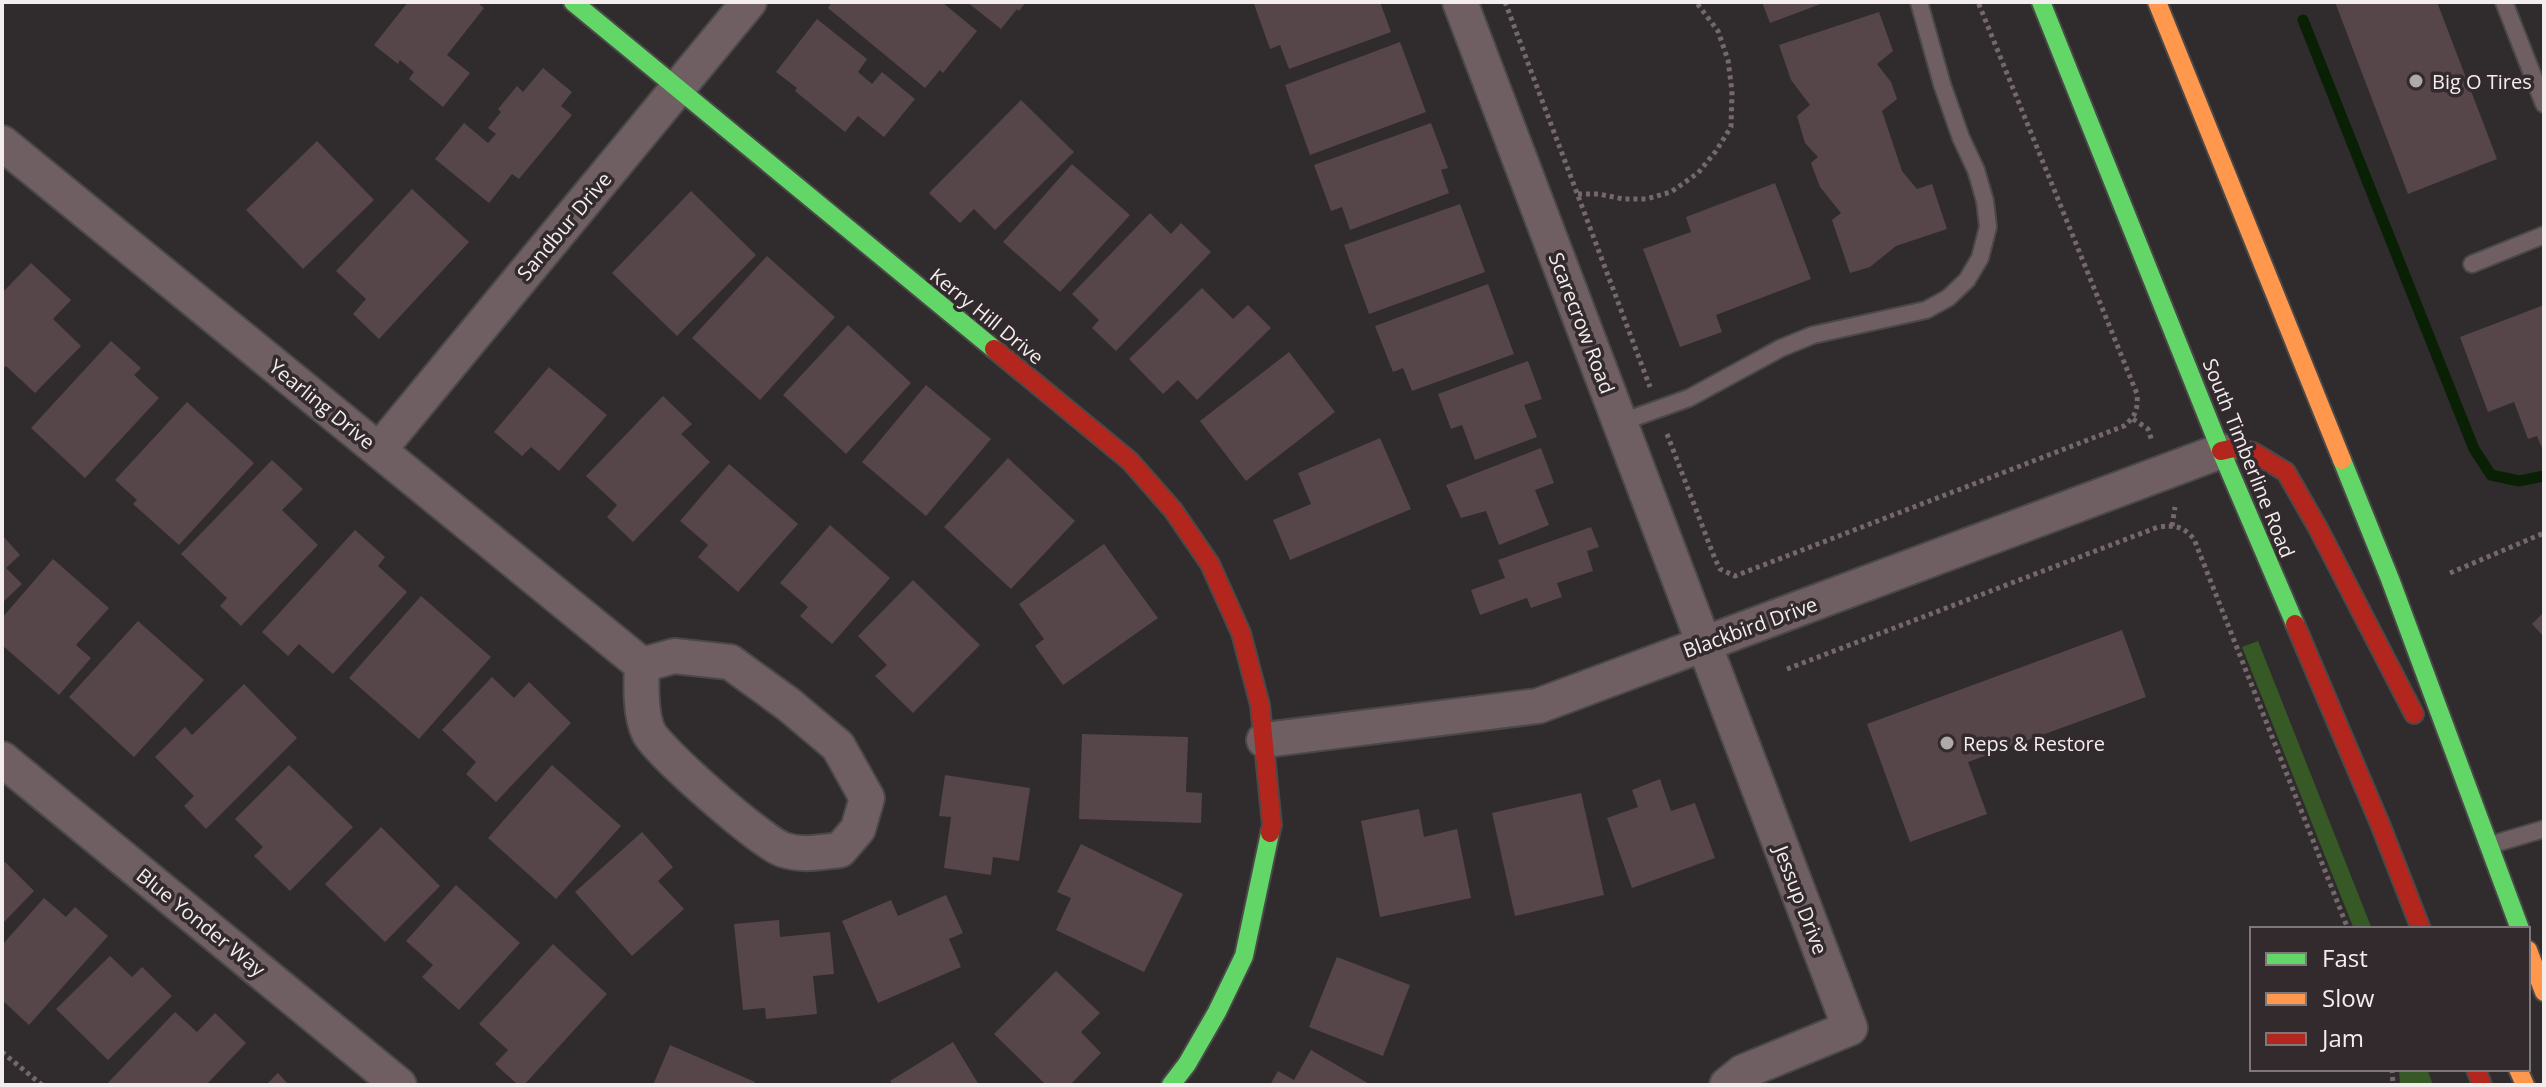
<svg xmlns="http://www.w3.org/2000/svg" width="2546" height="1087" font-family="'Open Sans',sans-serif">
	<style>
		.green { fill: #365926 }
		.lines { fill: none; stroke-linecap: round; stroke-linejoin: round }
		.stream { stroke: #0a2004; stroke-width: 11 }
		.building { fill: #564549 }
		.lane-casing { stroke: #4a4848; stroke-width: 20 }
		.street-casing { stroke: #4a4848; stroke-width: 38 }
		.fast-casing { stroke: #4a4848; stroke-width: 22 }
		.slow-casing { stroke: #4a4848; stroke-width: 22 }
		.jam-casing { stroke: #4a4848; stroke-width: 22 }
		.path { stroke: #75686b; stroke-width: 5; stroke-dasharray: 4 4; stroke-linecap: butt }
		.lane { stroke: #6f5f62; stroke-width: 16 }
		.street { stroke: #6f5f62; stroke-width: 34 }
		.fast { stroke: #63d668; stroke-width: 18 }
		.slow { stroke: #ff974d; stroke-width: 18 }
		.jam { stroke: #b3261e; stroke-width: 18 }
		.poi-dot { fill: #afa9aa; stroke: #322a2c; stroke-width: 3 }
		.labels { text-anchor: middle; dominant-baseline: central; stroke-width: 7; stroke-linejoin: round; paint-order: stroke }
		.poi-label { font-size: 20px; fill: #f3edee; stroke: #322a2c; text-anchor: start }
		.street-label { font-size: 20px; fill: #f3edee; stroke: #322a2c }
	</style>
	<rect width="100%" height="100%" fill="#302c2d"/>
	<g class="green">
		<polygon points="2258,641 2372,929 2354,929 2242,647"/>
		<polygon points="2399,1069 2427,1069 2433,1085 2400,1085"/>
	</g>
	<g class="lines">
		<polyline class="stream" points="2303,20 2474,449 2491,475 2519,481 2544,476"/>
	</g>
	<g class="building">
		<polygon points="408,2 477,2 484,8 447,55 470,73 443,107 409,79 414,72 400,60 398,64 374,45"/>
		<polygon points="832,2 942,2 977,31 943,73 940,70 925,88 828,8"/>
		<polygon points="967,2 1026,2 1019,11 1017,9 1001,29"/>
		<polygon points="1258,2 1380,2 1391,32 1289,69 1280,45 1270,49 1254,4"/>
		<polygon points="1762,2 1826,2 1770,23"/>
		<polygon points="2335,2 2437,2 2497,159 2408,194"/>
		<polygon points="1879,12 1893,51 1877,64 1891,82 1897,99 1882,111 1902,171 1917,189 1932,184 1947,229 1896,246 1870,267 1850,273 1832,220 1841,213 1820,187 1811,163 1818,157 1805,143 1797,116 1810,105 1791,80 1779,45"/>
		<polygon points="817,19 867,59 858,72 872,84 882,72 915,99 884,137 858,116 845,132 795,91 797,88 776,72"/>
		<polygon points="1400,42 1426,112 1310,155 1285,85"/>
		<polygon points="543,68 572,92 561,106 572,115 519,179 512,174 489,203 435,159 464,123 488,143 496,134 488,128 501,112 498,109 517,86 523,92"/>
		<polygon points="1021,100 1074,152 995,230 974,209 960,223 929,193"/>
		<polygon points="1431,123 1448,168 1441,170 1449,193 1350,230 1342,207 1331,211 1314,165"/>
		<polygon points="317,141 374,200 303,269 246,210"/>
		<polygon points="1072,164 1130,215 1060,292 1003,242"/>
		<polygon points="1775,183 1811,279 1716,315 1722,332 1680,347 1643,249 1691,232 1686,217"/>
		<polygon points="412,189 469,242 379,339 353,314 366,299 336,271"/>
		<polygon points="691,191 756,255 677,336 612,273"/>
		<polygon points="1460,204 1485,272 1369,314 1344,245"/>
		<polygon points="1150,213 1171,234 1181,223 1211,252 1116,351 1092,328 1099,320 1072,294"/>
		<polygon points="767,256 835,317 760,400 692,338"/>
		<polygon points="31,263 71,300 53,319 81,346 35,393 6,366 2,370 2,293"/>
		<polygon points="1488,284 1514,354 1412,391 1403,368 1393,372 1375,326"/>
		<polygon points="1202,288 1233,319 1248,305 1271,328 1197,400 1178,380 1163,394 1129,359"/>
		<polygon points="2544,305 2544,453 2537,436 2528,439 2514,402 2488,412 2460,337"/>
		<polygon points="848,325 911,383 846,454 783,395"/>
		<polygon points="111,341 141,368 134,375 159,398 85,478 31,428"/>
		<polygon points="1289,352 1335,412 1246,481 1200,421"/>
		<polygon points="1528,361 1542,399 1524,405 1537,437 1475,460 1462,425 1451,429 1438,394"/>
		<polygon points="549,367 607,415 559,471 531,447 522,456 494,432"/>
		<polygon points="926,385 991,439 926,516 862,462"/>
		<polygon points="663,396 692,424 681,434 710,462 633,542 607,517 617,505 586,476"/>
		<polygon points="187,402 254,463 179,545 133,504 137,500 115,480"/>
		<polygon points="1380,438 1411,509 1290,560 1273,520 1311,504 1298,473"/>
		<polygon points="1541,448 1554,483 1535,490 1549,525 1499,545 1486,511 1461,518 1446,485"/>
		<polygon points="1008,458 1075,521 1011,589 944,527"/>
		<polygon points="272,460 303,489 282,510 318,545 241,626 220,606 227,598 181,554"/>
		<polygon points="729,464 798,524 738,592 698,557 708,545 680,521"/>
		<polygon points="830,525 890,578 832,644 800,616 808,607 780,583"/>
		<polygon points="1591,527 1599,547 1587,551 1593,571 1557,583 1562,597 1531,608 1527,598 1480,615 1471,590 1505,578 1498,560"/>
		<polygon points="355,530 385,557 378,566 407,592 333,674 299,644 288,656 262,632"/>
		<polygon points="2,535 20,555 6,568 22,584 2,603"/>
		<polygon points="1104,544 1158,618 1063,685 1035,646 1044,639 1019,604"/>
		<polygon points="53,559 109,608 76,645 91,658 59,695 2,645 2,618"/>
		<polygon points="913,580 980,645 913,713 875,676 887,665 858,636"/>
		<polygon points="421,596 491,657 419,739 349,678"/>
		<polygon points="2544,612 2544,637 2532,624"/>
		<polygon points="138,621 204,680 134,757 69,697"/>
		<polygon points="2122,630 2146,697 1968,762 1987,814 1910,842 1867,724"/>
		<polygon points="492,677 514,698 529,682 571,723 496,802 466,774 476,762 442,730"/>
		<polygon points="244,684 297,738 206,829 184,806 194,796 155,757 185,727 192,735"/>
		<polygon points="1082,734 1188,737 1186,792 1202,793 1201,823 1079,819"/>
		<polygon points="289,765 353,827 290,891 254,856 263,847 235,819"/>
		<polygon points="552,765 621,826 556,899 488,838"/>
		<polygon points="945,775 1030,788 1019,861 993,857 991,875 944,868 951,817 939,816"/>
		<polygon points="1660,779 1671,811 1695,803 1715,858 1632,888 1607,818 1638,807 1632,790"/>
		<polygon points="1581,793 1604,895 1515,916 1492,813"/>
		<polygon points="1419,809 1424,837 1457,829 1471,898 1380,917 1361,821"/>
		<polygon points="381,827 440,886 385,942 325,884"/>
		<polygon points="642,832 673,867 658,881 684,909 632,956 575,892"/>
		<polygon points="1081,844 1183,894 1144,972 1056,930 1071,898 1057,892"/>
		<polygon points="5,862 34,891 2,924 2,864"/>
		<polygon points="456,885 520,943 459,1010 422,977 433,965 406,941"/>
		<polygon points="946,895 963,933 949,939 961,967 878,1003 842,921 891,900 898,916"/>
		<polygon points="44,898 66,917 75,907 108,936 29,1025 2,1000 2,945"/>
		<polygon points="779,920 780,937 830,932 834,974 813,976 817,1014 766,1019 765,1008 743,1010 734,924"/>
		<polygon points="553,944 607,994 524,1085 518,1085 495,1064 508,1050 479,1024"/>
		<polygon points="110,956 132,977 142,967 172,996 108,1060 56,1009"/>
		<polygon points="1337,957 1410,985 1383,1056 1309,1027"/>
		<polygon points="1056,971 1100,1013 1081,1032 1101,1053 1070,1085 1046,1085 994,1034"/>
		<polygon points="175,1012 197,1032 215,1013 246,1043 206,1085 106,1085"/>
		<polygon points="953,1042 979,1085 893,1085 890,1081"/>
		<polygon points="670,1045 755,1082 753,1085 653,1085"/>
		<polygon points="1311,1050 1371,1085 1270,1085 1278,1071 1294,1080"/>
		<polygon points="278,1073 289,1085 266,1085"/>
	</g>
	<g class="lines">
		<defs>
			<g id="lane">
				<polyline points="2504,2 2544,104"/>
				<polyline points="2472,264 2544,235"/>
				<polyline points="1619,423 1689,398 1781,348 1813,335 1926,310 1948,298 1967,280 1980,258 1988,227 1985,201 1976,170 1961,138 1942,84 1919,2"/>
				<polyline points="2490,845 2544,829"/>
			</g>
			<g id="street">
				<polyline points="1460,2 1850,1028 1743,1072 1727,1085"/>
				<polyline points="2,143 642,665"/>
				<polyline points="379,450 749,2"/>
				<path d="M674,656L730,662L788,704L838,746L867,798L858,829L840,850C821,852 803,856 784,850C762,843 661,754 649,733C640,715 641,685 642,665Z"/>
				<polyline points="1264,740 1538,706 2221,451"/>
				<polyline points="2,759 399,1085"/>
			</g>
			<g id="fast">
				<polyline points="573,2 994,349"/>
				<polyline points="2041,2 2221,451 2295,624"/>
				<polyline points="2342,460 2390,579 2520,929"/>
				<polyline points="1171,1085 1187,1064 1217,1012 1244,956 1270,833"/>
			</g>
			<g id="slow">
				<polyline points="2157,2 2342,460"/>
				<polyline points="2528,950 2544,992"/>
				<polyline points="2518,1069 2525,1085"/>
			</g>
			<g id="jam">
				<polyline points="994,349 1130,461 1173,510 1210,564 1241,633 1260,705 1272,825 1270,833"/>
				<polyline points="2221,451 2234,448 2253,452 2286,472 2318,528 2414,714"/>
				<polyline points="2295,624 2380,824 2421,929"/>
				<polyline points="2476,1069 2482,1085"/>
			</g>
		</defs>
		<use href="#lane" class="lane-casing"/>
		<use href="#street" class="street-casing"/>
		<use href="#fast" class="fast-casing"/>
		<use href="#slow" class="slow-casing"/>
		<use href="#jam" class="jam-casing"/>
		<g class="path">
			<polyline points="1505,2 1650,387"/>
			<polyline points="1578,194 1599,194 1623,199 1646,199 1671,192 1698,173 1716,151 1731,127 1732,91 1728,60 1718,31 1696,2"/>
			<polyline points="2133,419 2148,429 2152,441"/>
			<path d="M1667,434L1715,559L1720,569L1735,576L2124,426C2136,416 2138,409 2137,394L1978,2"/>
			<polyline points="2172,526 2175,507"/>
			<polyline points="2450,573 2544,533"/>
			<path d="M1787,669L2158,527C2175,525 2183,526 2194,539L2348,929"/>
			<polyline points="2,1052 42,1085"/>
			<polyline points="2392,1069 2393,1085"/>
		</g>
		<use href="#lane" class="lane"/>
		<use href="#street" class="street"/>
		<use href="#fast" class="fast"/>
		<use href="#slow" class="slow"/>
		<use href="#jam" class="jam"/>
	</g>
	<g class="poi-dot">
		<circle cx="2416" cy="81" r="8"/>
		<circle cx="1947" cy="743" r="8"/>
	</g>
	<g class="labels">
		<g class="poi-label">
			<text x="2432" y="81">Big O Tires</text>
			<text x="1963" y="743">Reps &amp; Restore</text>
		</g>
		<g class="street-label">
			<text transform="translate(564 226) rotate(-50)">Sandbur Drive</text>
			<text transform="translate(987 316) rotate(39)">Kerry Hill Drive</text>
			<text transform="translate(1582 323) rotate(69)">Scarecrow Road</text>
			<text transform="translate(322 404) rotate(39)">Yearling Drive</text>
			<text transform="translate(2249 458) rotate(68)">South Timberline Road</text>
			<text transform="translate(1750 627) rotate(-20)">Blackbird Drive</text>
			<text transform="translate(1801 900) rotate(69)">Jessup Drive</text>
			<text transform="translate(201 922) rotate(39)">Blue Yonder Way</text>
		</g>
	</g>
	<rect width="2546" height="1087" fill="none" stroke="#f3edee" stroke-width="8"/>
	<rect x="2250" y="927" width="280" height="144" fill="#322a2c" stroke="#7f787a" stroke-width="2"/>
	<rect x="2266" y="953" width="40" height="12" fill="#63d668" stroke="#7f787a" stroke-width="2"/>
	<text x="2322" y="967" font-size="24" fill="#f3edee">Fast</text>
	<rect x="2266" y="993" width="40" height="12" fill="#ff974d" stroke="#7f787a" stroke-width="2"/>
	<text x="2322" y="1007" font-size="24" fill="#f3edee">Slow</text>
	<rect x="2266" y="1033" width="40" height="12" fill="#b3261e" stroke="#7f787a" stroke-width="2"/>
	<text x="2322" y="1047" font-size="24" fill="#f3edee">Jam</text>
</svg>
